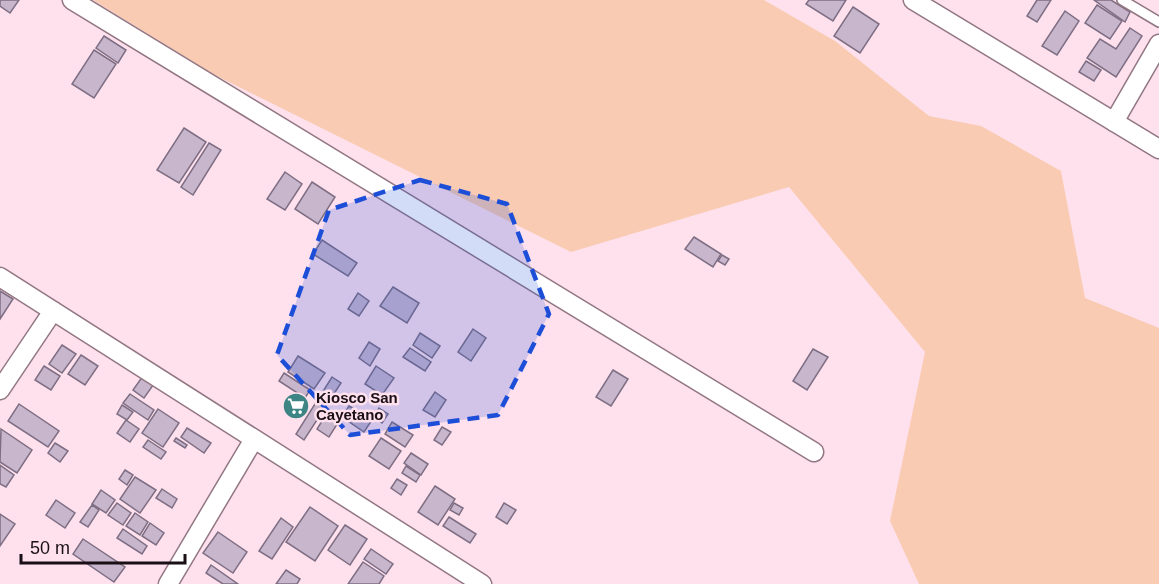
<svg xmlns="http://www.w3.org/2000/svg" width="1159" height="584" font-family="Arial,sans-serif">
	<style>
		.green { fill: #f9cbb2 }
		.building { fill: #c8b6cd; stroke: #7e6e83; stroke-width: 1.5 }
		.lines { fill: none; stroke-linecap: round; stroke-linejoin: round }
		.service-casing { stroke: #927783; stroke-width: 12 }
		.minor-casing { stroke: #927783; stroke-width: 21 }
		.service { stroke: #fff; stroke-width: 9 }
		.minor { stroke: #fff; stroke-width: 18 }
		.marked { fill: #1d4ed8; fill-opacity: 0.2; stroke: #1d4ed8; stroke-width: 4.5; stroke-dasharray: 12 8; stroke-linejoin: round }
		.labels { text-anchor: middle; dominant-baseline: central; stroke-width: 5; stroke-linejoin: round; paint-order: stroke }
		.poi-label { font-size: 15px; font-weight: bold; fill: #190f14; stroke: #ffe1ee; text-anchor: start }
	</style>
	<rect width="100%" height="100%" fill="#ffe1ee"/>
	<polygon class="green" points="93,0 764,0 835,41 929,116 981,126 1061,171 1085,298 1159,328 1159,584 919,584 890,521 925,352 789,187 571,252 213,74"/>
	<g class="building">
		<polygon points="0,0 19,0 10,13 0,6"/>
		<polygon points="809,0 846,0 833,21 806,4"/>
		<polygon points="1037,0 1051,0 1037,22 1027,16"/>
		<polygon points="1094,0 1111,0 1130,12 1125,22"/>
		<polygon points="1097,5 1122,21 1110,39 1085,23"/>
		<polygon points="853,7 879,24 860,53 834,36"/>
		<polygon points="1065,11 1079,21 1057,55 1042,46"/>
		<polygon points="1130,28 1142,36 1116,77 1087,58 1100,39 1116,49"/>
		<polygon points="104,36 126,50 118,63 96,48"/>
		<polygon points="94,50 116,64 94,98 72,84"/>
		<polygon points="1086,61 1101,70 1094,81 1079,72"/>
		<polygon points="184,128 206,142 179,183 157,170"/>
		<polygon points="209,143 221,150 193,195 181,187"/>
		<polygon points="285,172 302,184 285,210 267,199"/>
		<polygon points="312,182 335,197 318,224 295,209"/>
		<polygon points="694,237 721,254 713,267 685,249"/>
		<polygon points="322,240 357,263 348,276 313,254"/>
		<polygon points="722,255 729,259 725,265 718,261"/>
		<polygon points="393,287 419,303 407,323 380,306"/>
		<polygon points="0,291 13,299 0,319"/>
		<polygon points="358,293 369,301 359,316 348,309"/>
		<polygon points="473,329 486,338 471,361 458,352"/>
		<polygon points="420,333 440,346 432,358 413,345"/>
		<polygon points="369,342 380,349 370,366 359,358"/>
		<polygon points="62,345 76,354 62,373 49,364"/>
		<polygon points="410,348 431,362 425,371 403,357"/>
		<polygon points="813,349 828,357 807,390 793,381"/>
		<polygon points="81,355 98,366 85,385 68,374"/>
		<polygon points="298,356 325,373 314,389 288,372"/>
		<polygon points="44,366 60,376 51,390 35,380"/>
		<polygon points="376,366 394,378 382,395 365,384"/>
		<polygon points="613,370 628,379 611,406 596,397"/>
		<polygon points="145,373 156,381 144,398 133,390"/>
		<polygon points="284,373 310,390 305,398 279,381"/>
		<polygon points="332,377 341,383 304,440 296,434"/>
		<polygon points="435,392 446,400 435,417 423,410"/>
		<polygon points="130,394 154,410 148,420 123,403"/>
		<polygon points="19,404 59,431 48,447 8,421"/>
		<polygon points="122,405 133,412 127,420 117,414"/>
		<polygon points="349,406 372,420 364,432 342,417"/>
		<polygon points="379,408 388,414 382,423 374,417"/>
		<polygon points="158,409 179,423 163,447 142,433"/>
		<polygon points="329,410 341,418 329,437 317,429"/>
		<polygon points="126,420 139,429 130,442 117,433"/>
		<polygon points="392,422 413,435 405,447 385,434"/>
		<polygon points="442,427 451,432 442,445 434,440"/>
		<polygon points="187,428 211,443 204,453 181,437"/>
		<polygon points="1,429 32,450 17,473 0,462"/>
		<polygon points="176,438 187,445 185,448 174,441"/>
		<polygon points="381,438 401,451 389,469 369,456"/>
		<polygon points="148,440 166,452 161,459 143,447"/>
		<polygon points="55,443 68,451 60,462 48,453"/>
		<polygon points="411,453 428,464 421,475 404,463"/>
		<polygon points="0,465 14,475 6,487 0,484"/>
		<polygon points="406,466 420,475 416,482 402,473"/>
		<polygon points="125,470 133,475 127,485 119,479"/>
		<polygon points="135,477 156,490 140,513 120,499"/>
		<polygon points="397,479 407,485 401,495 391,488"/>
		<polygon points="435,486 455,499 438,525 418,512"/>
		<polygon points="162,489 177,499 172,508 156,498"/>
		<polygon points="101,490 115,500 106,513 92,504"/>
		<polygon points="56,500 75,513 65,528 46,515"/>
		<polygon points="117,503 131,513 123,525 108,515"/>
		<polygon points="454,503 463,508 459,515 450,510"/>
		<polygon points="504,503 516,510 507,524 496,517"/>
		<polygon points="92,505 99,510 88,527 80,522"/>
		<polygon points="310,507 338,526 315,561 286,542"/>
		<polygon points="135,513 148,522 140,535 126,526"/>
		<polygon points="0,514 15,524 0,546"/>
		<polygon points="449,517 476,534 470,543 443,526"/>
		<polygon points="281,518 293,527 272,559 259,551"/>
		<polygon points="150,523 164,533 156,545 142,536"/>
		<polygon points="345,525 367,539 350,565 328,550"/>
		<polygon points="123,529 147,546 142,554 117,538"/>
		<polygon points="218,532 247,552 233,573 203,553"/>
		<polygon points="83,539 125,567 114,582 73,554"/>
		<polygon points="371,549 393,564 386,574 364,559"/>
		<polygon points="363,562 384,576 379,584 348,584"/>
		<polygon points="211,565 238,584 223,584 206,573"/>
		<polygon points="286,570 300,579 297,584 276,584"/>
	</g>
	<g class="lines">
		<defs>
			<polyline id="service" points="1122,0 1159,22"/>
			<g id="minor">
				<polyline points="72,0 814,452"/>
				<polyline points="913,0 1159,149"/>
				<polyline points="1114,122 1159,44"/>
				<polyline points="0,277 482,584"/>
				<polyline points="0,390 53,311"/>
				<polyline points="168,584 254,439"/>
			</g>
		</defs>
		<use href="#service" class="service-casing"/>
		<use href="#minor" class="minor-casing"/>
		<use href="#service" class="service"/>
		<use href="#minor" class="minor"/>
	</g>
	<path class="marked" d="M420,180L507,204L549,314L498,415L350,435L277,355L329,210Z"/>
	<defs>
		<symbol id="supermarket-disc" viewBox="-11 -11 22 22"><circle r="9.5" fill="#3d8585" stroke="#ffe1ee"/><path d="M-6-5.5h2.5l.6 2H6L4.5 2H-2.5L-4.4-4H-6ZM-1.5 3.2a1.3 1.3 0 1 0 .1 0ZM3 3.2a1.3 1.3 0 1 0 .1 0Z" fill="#fff"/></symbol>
	</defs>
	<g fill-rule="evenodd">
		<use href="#supermarket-disc" x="281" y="391" width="30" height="30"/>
	</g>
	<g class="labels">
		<g class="poi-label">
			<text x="316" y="397">Kiosco San<tspan x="316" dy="17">Cayetano</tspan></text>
		</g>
	</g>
	<path d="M21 554v9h164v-9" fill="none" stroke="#190f14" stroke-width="3"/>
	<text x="30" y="554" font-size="18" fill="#190f14" stroke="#ffe1ee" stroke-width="4.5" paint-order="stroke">50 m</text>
</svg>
